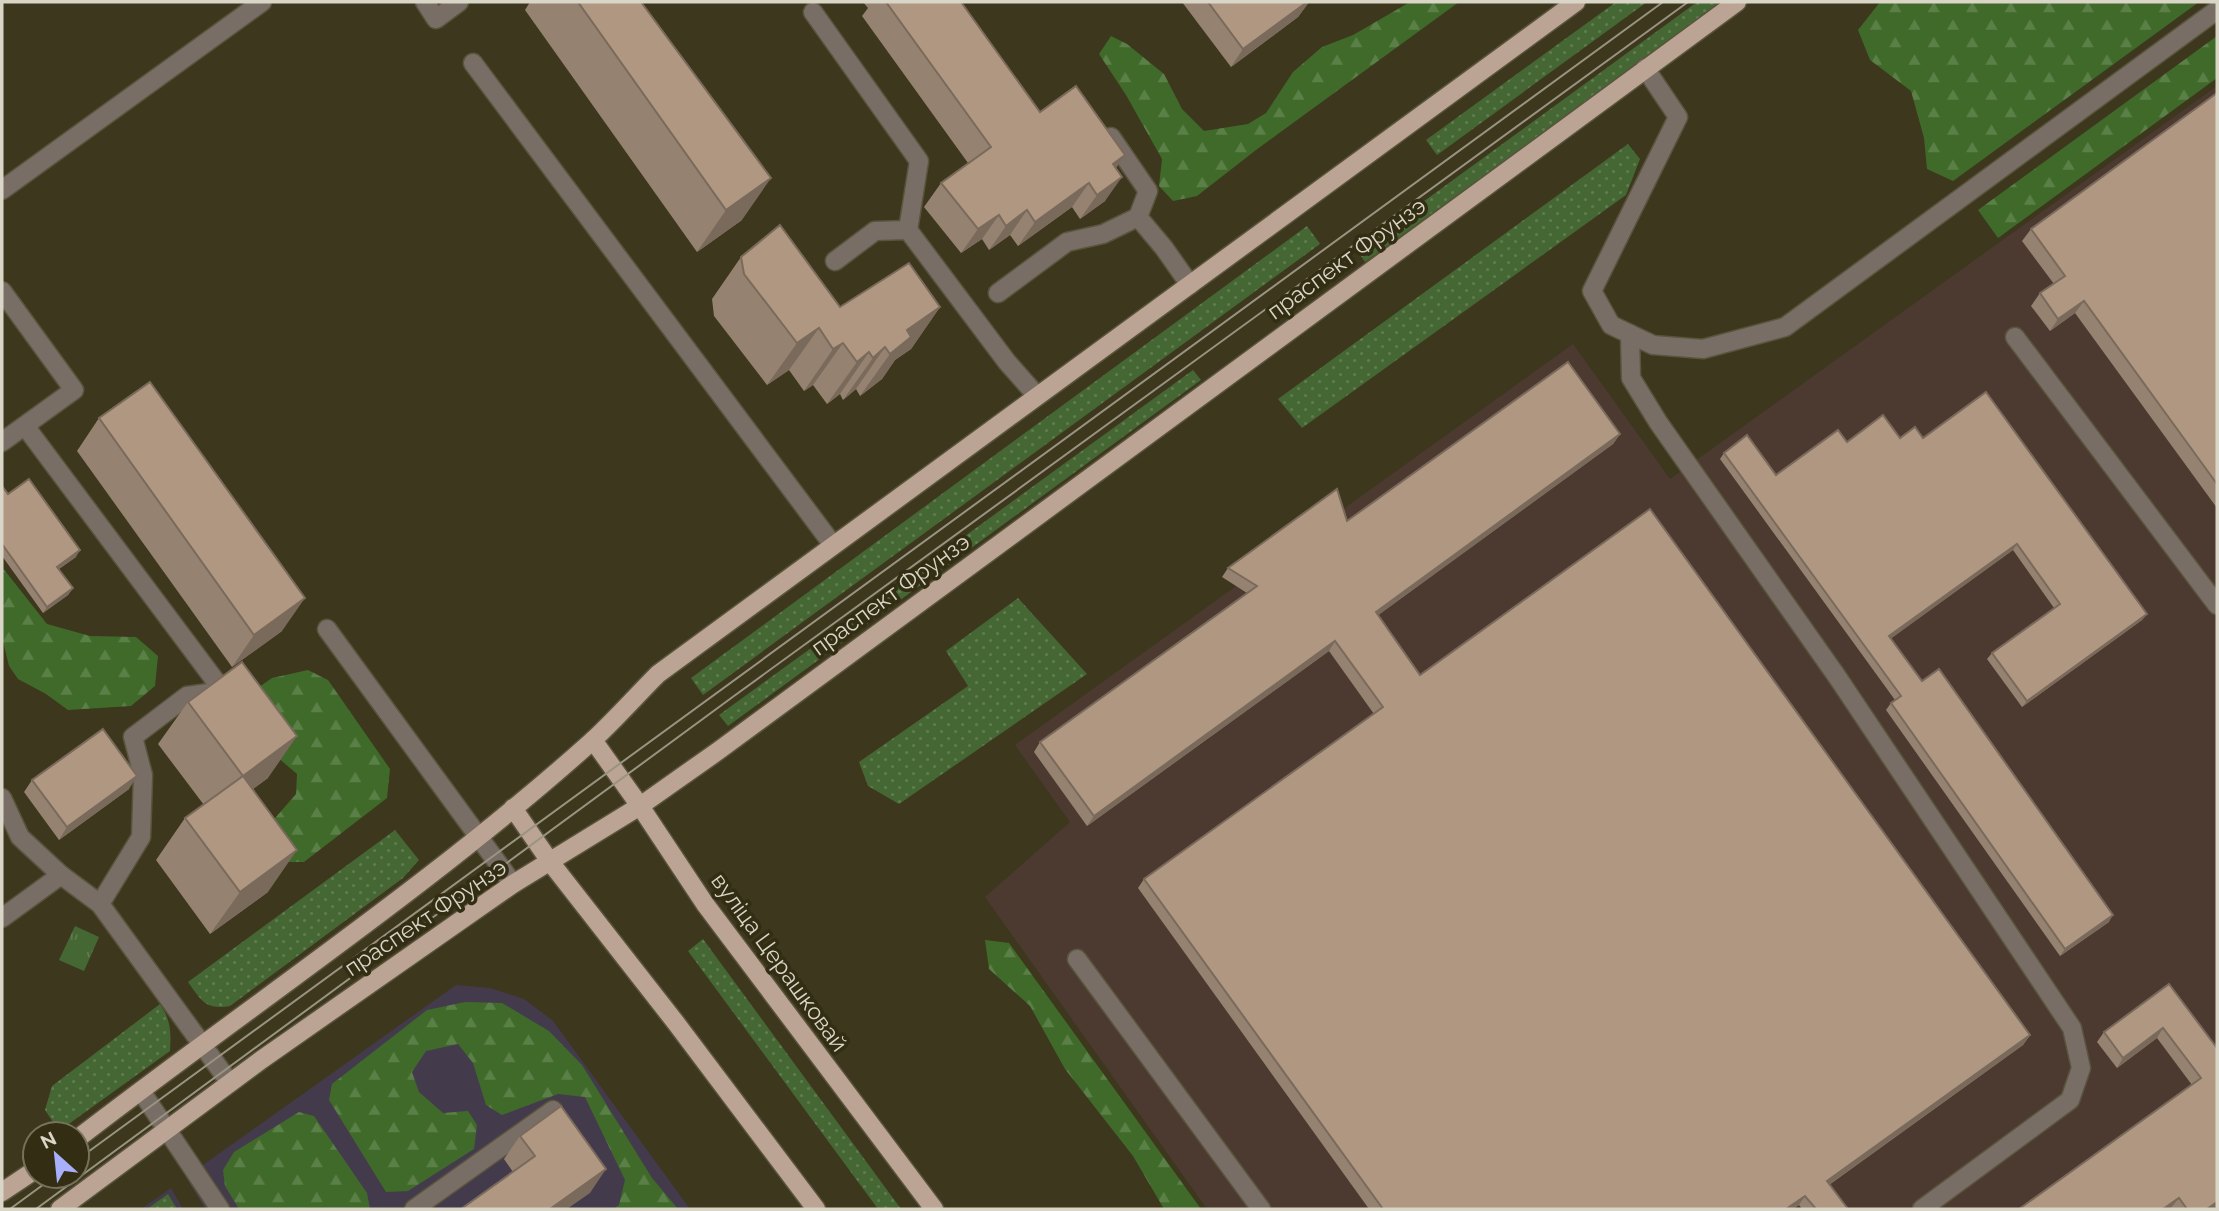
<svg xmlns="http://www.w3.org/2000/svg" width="2219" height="1211" font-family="Raleway,sans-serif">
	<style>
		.industrial { fill: #4c3a31 }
		.medical { fill: #433b4c }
		.grass { fill: url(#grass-dots) }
		.forest { fill: url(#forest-firs) }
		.park { fill: url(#park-tufts) }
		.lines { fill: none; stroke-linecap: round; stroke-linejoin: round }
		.minor-casing { stroke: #59543c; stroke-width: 21 }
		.major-casing { stroke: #59543c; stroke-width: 21 }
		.minor { stroke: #796e66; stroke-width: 18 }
		.major { stroke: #bba494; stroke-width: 18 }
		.tram { stroke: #999481; stroke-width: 2 }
		.wall { fill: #968270 }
		.shaded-wall { fill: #7a6a5b }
		.building { fill: #af9782; stroke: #7a6a5b; stroke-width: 2 }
		.labels { text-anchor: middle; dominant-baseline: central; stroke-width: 7; stroke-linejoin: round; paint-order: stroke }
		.street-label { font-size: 23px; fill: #d9d6c7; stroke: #332d13 }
	</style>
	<defs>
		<pattern id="grass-dots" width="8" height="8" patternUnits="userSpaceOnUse" patternTransform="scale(1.75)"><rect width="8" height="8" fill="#456733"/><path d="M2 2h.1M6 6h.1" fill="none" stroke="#5f7c4f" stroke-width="1.8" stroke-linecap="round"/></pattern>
		<pattern id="forest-firs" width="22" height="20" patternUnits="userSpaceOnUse" patternTransform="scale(1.75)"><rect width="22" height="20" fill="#3f6a29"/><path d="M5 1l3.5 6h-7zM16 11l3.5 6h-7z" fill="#5a7f47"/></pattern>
		<pattern id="park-tufts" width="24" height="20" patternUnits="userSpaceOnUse" patternTransform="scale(1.75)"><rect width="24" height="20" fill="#456733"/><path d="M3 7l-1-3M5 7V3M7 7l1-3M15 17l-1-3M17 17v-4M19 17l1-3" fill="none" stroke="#5f7c4f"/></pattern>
	</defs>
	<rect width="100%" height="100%" fill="#3d371d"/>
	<polygon class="industrial" points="2217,86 2217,1209 1207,1209 985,897 1070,822 1015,745 1573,344 1670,479"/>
	<g class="medical">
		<polygon points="456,985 490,988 524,999 553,1021 690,1209 205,1209 186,1177"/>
		<polygon points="171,1188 183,1209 141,1209"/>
	</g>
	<g class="grass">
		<polygon points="1616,2 1647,2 1437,155 1426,140"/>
		<polygon points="1697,2 1723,2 1365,262 1357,250"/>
		<polygon points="1628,144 1640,159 1626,195 1302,428 1278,399"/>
		<polygon points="1307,226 1320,244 703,695 691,678"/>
		<polygon points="1193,370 1201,380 728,726 719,715"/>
		<polygon points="1018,598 1087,674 899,804 868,786 859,762 968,686 946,651"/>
		<path d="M395,830L419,860L403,878L230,1006C205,1010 202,1001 188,982Z"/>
		<polygon points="703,939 901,1209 878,1209 688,951"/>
		<path d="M160,1004C171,1020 171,1032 170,1051L59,1131L45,1110L52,1086Z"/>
		<polygon points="168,1194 177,1209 147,1209"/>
	</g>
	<g class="forest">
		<polygon points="1410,2 1459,2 1256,150 1197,196 1173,201 1159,186 1162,159 1126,95 1099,54 1111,36 1127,44 1164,74 1182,109 1204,131 1248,124 1266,113 1293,72 1322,47 1353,35"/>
		<polygon points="1880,2 2199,2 1953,181 1927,169 1924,138 1911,91 1870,60 1858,30"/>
		<polygon points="2217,36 2217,78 1998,238 1978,210"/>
		<polygon points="2,567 47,624 90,636 136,637 158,656 155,686 131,706 68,710 46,694 18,679 9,666 2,637"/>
		<polygon points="308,670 328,680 390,769 387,798 304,862 279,862 262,842 276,817 296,794 297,774 241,726 246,696 272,678"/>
		<polygon points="985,940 1009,943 1201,1209 1164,1209 1133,1156 1065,1069 1030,1006 989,969"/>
		<polygon points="465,1002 502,1003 549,1031 582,1065 652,1178 678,1209 613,1209 619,1205 625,1180 585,1097 558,1094 502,1115 486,1105 473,1063 458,1044 426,1051 412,1072 419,1092 443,1113 468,1111 477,1125 474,1149 408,1191 386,1192 329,1100 332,1084 427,1010"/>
		<polygon points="299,1112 314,1116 367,1193 370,1209 239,1209 225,1186 223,1170 234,1152"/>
	</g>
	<polygon class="park" points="75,926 99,937 84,971 59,960"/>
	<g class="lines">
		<defs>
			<g id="minor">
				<polyline points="425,2 436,19 459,2"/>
				<polyline points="813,12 919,161 908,230"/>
				<polyline points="473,63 833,545"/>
				<polyline points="1645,68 1678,117 1592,291 1611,325 1653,345 1703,349 1785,327 2217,10"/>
				<polyline points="1111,137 1148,191 1138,217 1164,248 1190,285"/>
				<polyline points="2,190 262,2"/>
				<polyline points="835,261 875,231 908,230 1007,362 1037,396"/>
				<polyline points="2,291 74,390 2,442"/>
				<polyline points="998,293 1067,242 1103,234 1138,217"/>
				<polyline points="1630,334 1631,378 1658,422 1838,678 2072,1028 2081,1068 2070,1100 1922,1209"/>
				<polyline points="2015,337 2217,605"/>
				<polyline points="25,426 223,691 187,696 133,737 143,775 141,837 100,904"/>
				<polyline points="327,629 513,884"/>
				<polyline points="2,798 20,837 61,875 100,904 230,1083"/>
				<polyline points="2,918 61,875"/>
				<polyline points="1077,959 1261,1209"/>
				<polyline points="141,1091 220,1209"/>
				<polyline points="414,1209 553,1110"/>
			</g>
			<g id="major">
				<polyline points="593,740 640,806 705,904 934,1209"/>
				<polyline points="513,808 551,863 676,1023 816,1209"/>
				<path d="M77,1139C248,1007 430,886 591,742C615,720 636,696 658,674L1576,2"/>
				<polyline points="2,1192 35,1170"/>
				<polyline points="60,1209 261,1060 457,923 513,884 640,806 718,751 1737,2"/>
			</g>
		</defs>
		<use href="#minor" class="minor-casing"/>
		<use href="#major" class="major-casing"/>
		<use href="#minor" class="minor"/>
		<use href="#major" class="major"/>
		<g class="tram">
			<polyline points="77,1160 1663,2"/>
			<polyline points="10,1209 55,1176"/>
			<polyline points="36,1209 734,696 1688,2"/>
		</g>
	</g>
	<g class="wall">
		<polygon points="530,2 641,2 742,220 697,252 525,10"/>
		<polygon points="863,2 961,2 1040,112 1116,169 1105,201 1080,219 1072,207 1018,246 1010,235 989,250 982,239 961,253 924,207 941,183 968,163 862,16 868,8"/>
		<polygon points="1182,2 1309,2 1298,17 1231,67"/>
		<polygon points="2217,93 2217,508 2075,313 2050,331 2031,306 2040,293 2054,284 2022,241 2031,229"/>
		<polygon points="741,257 840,307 940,307 911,349 895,360 882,379 860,396 856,389 843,400 840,394 827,404 813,385 804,391 789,370 767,385 714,316 712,299"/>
		<polygon points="99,418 282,631 232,667 77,451"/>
		<polygon points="1620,434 1613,444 1378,615 1420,675 2030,1035 2023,1045 1829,1185 1848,1209 1802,1209 1799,1205 1793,1209 1369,1209 1138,888 1144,879 1374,714 1329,651 1087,826 1034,752 1040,742 1247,593 1222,577 1228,568 1347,521"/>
		<polygon points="1900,438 1923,438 2147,614 2142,620 2022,707 1987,659 1992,653 2054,608 2013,550 1891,638 1922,681 2109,922 2060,956 1886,710 1891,703 1895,700 1720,459 1724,453 1776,475 1847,442"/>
		<polygon points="2,486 8,494 76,557 59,569 73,588 68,595 43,613 2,556"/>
		<polygon points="188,702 268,778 253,789 268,892 210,934 156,860 185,818 204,805 158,744"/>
		<polygon points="32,780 129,789 59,840 24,792"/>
		<polygon points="2169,984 2217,1048 2217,1206 2213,1209 2173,1209 2172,1208 2170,1209 2019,1209 2192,1085 2157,1038 2117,1068 2097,1042 2104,1032"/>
		<polygon points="520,1136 590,1193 513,1172 504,1159"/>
	</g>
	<g class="shaded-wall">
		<polygon points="1307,2 1309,2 1298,17 1231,67 1243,49"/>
		<polygon points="1125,155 1108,180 1113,164"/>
		<polygon points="1122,177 1105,201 1080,219 1097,195"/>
		<polygon points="771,178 742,220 697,252 726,210"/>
		<polygon points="1089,183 1072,207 1018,246 1035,222"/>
		<polygon points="1027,210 1010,235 989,250 1006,226"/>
		<polygon points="999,215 982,239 961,253 978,229"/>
		<polygon points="2084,301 2075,313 2050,331 2058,319"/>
		<polygon points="940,307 911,349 895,360 882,379 860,396 907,330"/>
		<polygon points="819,328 789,370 767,385 797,343"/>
		<polygon points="843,343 813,385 804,391 833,349"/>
		<polygon points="885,347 856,389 843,400 873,358"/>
		<polygon points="869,352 840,394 827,404 857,362"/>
		<polygon points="1620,434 1613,444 1369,622 1376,612"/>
		<polygon points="2017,544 2013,550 1885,643 1889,636"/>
		<polygon points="80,550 76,557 53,573 57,567"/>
		<polygon points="73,588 68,595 43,613 47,607"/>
		<polygon points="305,598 282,631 232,667 254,635"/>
		<polygon points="2147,614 2142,620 2022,707 2027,701"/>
		<polygon points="1335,641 1329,651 1087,826 1094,816"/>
		<polygon points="297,736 268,778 213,818 243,776"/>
		<polygon points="137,776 129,789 59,840 67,827"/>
		<polygon points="297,850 268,892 210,934 240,892"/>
		<polygon points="2113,915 2109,922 2060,956 2065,949"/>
		<polygon points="2163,1028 2157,1038 2117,1068 2123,1058"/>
		<polygon points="2030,1035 2023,1045 1820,1191 1827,1181"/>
		<polygon points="606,1169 590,1193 567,1209 550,1209"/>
		<polygon points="1805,1196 1799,1205 1793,1209 1786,1209"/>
		<polygon points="2179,1198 2170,1209 2163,1209"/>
		<polygon points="2217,1202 2217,1206 2213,1209 2207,1209"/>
	</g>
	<g class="building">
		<polygon points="578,2 641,2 771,178 726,210"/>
		<polygon points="886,2 961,2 1040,112 1076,86 1125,155 1113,164 1122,177 1097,195 1089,183 1035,222 1027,210 1006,226 999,215 978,229 941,183 991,147"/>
		<polygon points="1208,2 1307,2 1243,49"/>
		<polygon points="2217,93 2217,484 2084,301 2058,319 2040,293 2065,276 2031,229"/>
		<polygon points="780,225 840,307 909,263 940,307 907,330 911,337 890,354 885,347 873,358 869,352 857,362 843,343 833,349 819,328 797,343 744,274 741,257"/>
		<polygon points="1568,362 1620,434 1376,612 1420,675 1650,509 2030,1035 1827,1181 1848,1209 1816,1209 1805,1196 1786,1209 1383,1209 1144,879 1383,707 1335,641 1094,816 1040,742 1257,586 1228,568 1337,489 1347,521"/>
		<polygon points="150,382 305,598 254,635 99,418"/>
		<polygon points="1986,392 2147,614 2027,701 1992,653 2060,604 2017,544 1889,636 1922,681 1939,669 2113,915 2065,949 1891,703 1901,696 1724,453 1747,435 1776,475 1838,430 1847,442 1883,415 1900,438 1915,427 1923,438"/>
		<polygon points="29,479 80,550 57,567 73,588 47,607 2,544 2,486 8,494"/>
		<polygon points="242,662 297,736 243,776 188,702"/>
		<polygon points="103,729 137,776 67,827 32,780"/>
		<polygon points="243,776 297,850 240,892 185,818"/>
		<polygon points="2169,984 2217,1048 2217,1202 2207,1209 2187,1209 2179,1198 2163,1209 2019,1209 2201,1078 2163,1028 2123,1058 2104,1032"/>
		<polygon points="561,1106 606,1169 550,1209 461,1209 535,1156 520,1136"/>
	</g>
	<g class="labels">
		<g class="street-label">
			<text transform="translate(1346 258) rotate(-36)">праспект Фрунзэ</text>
			<text transform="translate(890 594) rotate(-36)">праспект Фрунзэ</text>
			<text transform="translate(425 917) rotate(-34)">праспект Фрунзэ</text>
			<text transform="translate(780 962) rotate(54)">вуліца Церашковай</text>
		</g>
	</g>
	<rect width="2219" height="1211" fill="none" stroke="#d9d6c7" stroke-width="7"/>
	<g transform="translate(56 1155) rotate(333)"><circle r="33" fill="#332d13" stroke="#75715b" stroke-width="2"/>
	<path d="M0-5L12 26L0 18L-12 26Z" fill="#a8b0fc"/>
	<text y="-10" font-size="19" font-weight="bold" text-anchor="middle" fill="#d9d6c7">N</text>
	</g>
</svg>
